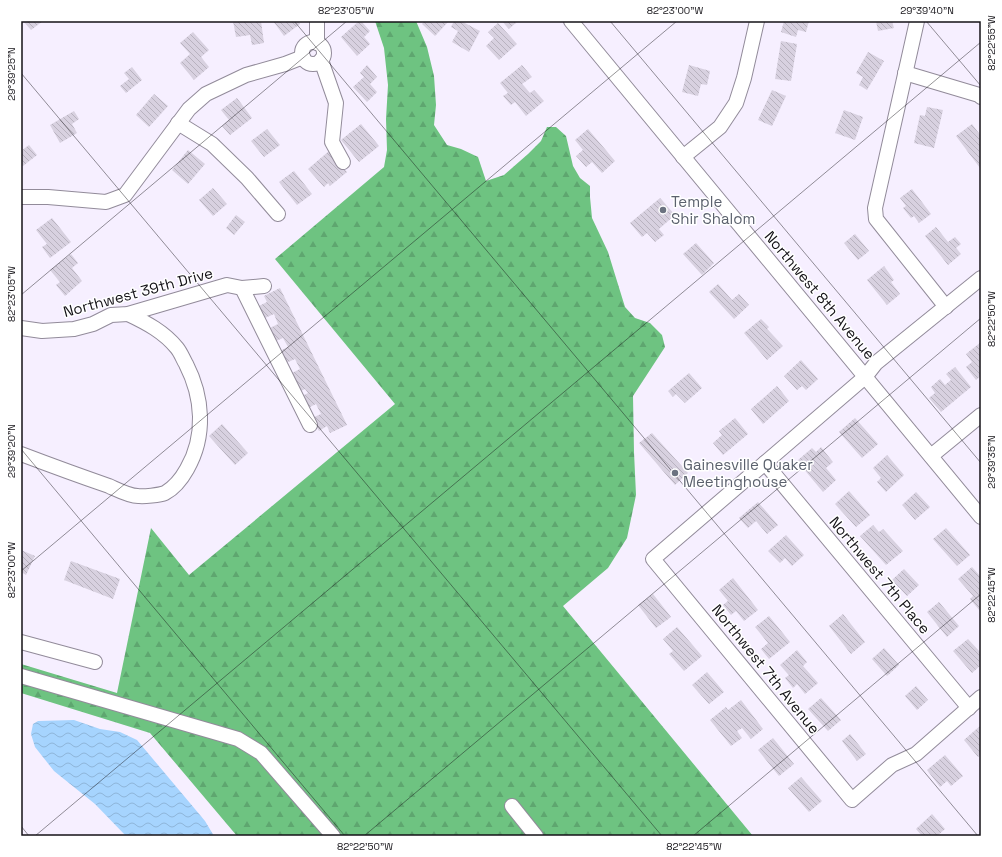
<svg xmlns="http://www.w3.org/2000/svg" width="1002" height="857" font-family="'Space Grotesk',sans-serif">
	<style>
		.forest { fill: url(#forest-firs) }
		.water { fill: url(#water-waves) }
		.building { fill: url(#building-back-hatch) }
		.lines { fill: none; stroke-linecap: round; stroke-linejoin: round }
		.minor-casing { stroke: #928b9a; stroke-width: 16 }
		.minor { stroke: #fff; stroke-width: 14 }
		.ticks { fill: none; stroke: #141217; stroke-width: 1; stroke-opacity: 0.45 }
		.worship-dot { fill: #6b7280; stroke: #fff; stroke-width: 1.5 }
		.labels { text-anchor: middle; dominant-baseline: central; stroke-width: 3; stroke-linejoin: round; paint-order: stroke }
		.worship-label { font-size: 15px; fill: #5b616d; stroke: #fff; text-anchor: start }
		.street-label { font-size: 15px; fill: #141217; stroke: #fff }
		.neatline { fill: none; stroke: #141217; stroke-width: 1.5 }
		.ticks-label { font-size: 10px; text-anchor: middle; fill: #141217 }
	</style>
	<defs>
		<pattern id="forest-firs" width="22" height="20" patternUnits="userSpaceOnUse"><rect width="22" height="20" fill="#6ec381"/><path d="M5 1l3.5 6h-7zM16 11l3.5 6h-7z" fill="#5ea66f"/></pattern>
		<pattern id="water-waves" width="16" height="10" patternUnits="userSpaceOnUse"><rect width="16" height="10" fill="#a6d4fe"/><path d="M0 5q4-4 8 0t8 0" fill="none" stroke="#8eb5d9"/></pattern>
		<pattern id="building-back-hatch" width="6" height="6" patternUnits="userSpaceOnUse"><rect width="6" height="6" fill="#d8d1e0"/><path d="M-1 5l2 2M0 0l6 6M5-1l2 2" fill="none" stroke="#b8b2bf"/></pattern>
	</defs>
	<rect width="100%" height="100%" fill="#f6efff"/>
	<polygon class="forest" points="375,21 416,21 427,47 434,76 436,105 434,125 447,145 461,149 478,157 486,181 504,175 528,154 541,141 547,127 556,127 566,136 573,166 580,178 590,186 590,197 592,218 608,252 625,307 635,318 650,323 662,335 665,347 633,396 634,452 636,495 627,538 608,568 563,606 753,836 237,836 150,733 21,693 21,664 117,693 151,528 189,575 395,404 275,259 384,167 387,150 386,119 388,85 384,48"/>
	<polygon class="water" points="74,720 100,729 120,732 137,740 205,821 214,836 126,836 95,804 54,771 35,747 31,734 33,724 38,721"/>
	<g class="building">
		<polygon points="23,21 43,21 31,30"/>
		<polygon points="233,21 261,21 264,43 252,45 250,35 236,37"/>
		<polygon points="273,21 297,21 300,24 284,36"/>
		<polygon points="359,21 361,21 370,31 364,37 370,44 357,56 341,37"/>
		<polygon points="424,21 449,21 435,36 422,24"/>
		<polygon points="454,21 461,21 480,31 469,52 452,42 458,31 451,27"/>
		<polygon points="502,21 518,21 509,29"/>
		<polygon points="784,21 809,21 806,32 798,30 796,37 781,32"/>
		<polygon points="876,21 892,21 894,28 878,31"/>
		<polygon points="498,23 517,44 499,60 486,46 494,38 488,32"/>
		<polygon points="193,32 209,50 201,57 209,67 194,80 180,63 190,54 180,43"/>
		<polygon points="781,41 797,44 791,81 775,79"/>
		<polygon points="868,52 884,61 867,90 859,85 863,77 856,73"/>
		<polygon points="367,65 377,77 370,84 377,92 367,102 353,87 364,77 360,73"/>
		<polygon points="522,65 532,77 522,84 530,93 534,90 544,101 526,116 515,102 511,105 503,96 508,93 500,83"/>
		<polygon points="689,65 710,71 707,85 701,84 698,96 682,92"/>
		<polygon points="132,67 142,80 126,93 120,86 129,79 124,73"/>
		<polygon points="772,90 786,96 772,126 758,120"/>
		<polygon points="154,94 168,106 149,127 136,115"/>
		<polygon points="237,98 252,118 230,135 222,126 229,120 221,110"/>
		<polygon points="927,107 943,110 934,148 914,143 920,115 925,116"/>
		<polygon points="844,110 863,117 855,140 835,133"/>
		<polygon points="74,111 79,119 72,124 77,133 60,143 50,125"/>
		<polygon points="361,124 379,146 359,162 341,140"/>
		<polygon points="972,124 981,136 981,168 980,168 956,136"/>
		<polygon points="267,129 280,145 264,157 251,141"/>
		<polygon points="588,129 615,161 602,173 592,162 586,167 576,156 583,150 575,140"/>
		<polygon points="29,145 37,155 23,166 21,165 21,151"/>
		<polygon points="188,150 205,164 188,184 172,170"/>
		<polygon points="329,151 347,172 330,186 328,183 324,187 308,169"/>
		<polygon points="294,171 312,194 297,205 279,182"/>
		<polygon points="213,188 227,204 213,216 199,200"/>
		<polygon points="912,189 931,214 919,223 914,216 911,218 903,208 906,206 900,198"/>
		<polygon points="660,198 675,215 659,229 664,235 655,242 647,233 642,237 630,223"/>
		<polygon points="236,215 245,222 234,235 226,228"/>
		<polygon points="52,218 71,242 50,258 42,247 47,244 36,230"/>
		<polygon points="936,227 948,242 955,237 961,244 956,248 961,254 948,265 925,236"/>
		<polygon points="855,234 869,251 858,260 844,243"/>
		<polygon points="696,243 714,263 702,275 683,254"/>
		<polygon points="71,254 78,263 72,268 82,281 65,296 56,285 60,282 50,270"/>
		<polygon points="884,266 894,280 891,282 900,294 887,305 867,280"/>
		<polygon points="718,284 732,300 739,294 749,305 734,319 709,292"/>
		<polygon points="280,288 347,425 330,433 327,426 319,431 312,418 321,414 316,404 308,408 302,396 308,393 305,389 301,391 292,373 300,369 295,359 286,363 280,351 288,347 283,338 276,341 270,328 278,324 274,314 265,318 259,306 267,302 264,296"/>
		<polygon points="761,319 769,327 767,329 783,346 767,360 744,333"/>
		<polygon points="981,342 981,376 976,380 966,367 972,362 966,354"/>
		<polygon points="801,360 818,379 806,390 802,386 797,390 784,376"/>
		<polygon points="955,367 971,387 941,412 929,398 935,393 931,387 940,379 945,385 951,380 946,374"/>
		<polygon points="689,373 702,388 685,403 676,394 673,397 668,391"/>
		<polygon points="777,386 789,401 763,424 751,409"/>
		<polygon points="735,418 748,434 723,455 713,443 722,435 719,431"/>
		<polygon points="855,418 878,444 862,458 839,432"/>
		<polygon points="222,424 248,453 235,465 209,436"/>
		<polygon points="652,433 688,473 675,485 639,443"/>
		<polygon points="821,447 833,462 826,468 836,480 823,492 797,461 812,448 816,452"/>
		<polygon points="887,455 904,475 886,492 877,482 881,478 873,468"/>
		<polygon points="849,491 870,515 856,527 835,504"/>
		<polygon points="916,492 930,507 915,520 902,505"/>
		<polygon points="758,502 778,525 767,534 756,521 748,528 739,518"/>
		<polygon points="873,525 879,532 883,529 903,551 886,565 860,536"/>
		<polygon points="946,528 970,555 957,566 933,539"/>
		<polygon points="786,535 804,555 792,566 785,558 780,563 768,551"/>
		<polygon points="21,550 35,556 26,575 21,572"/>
		<polygon points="71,561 120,579 113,599 64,580"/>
		<polygon points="972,567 980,576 981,576 980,611 970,599 973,596 958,579"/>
		<polygon points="904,569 919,585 907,596 892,580"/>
		<polygon points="733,578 758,610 744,621 736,611 731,615 723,605 728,601 719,590"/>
		<polygon points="653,594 671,617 656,628 638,605"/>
		<polygon points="939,602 959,626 947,637 927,612"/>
		<polygon points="843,614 865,642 851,654 829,626"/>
		<polygon points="769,616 790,642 769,659 761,649 768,643 755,627"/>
		<polygon points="677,627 702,656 684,671 669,654 673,651 663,639"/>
		<polygon points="968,639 981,653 981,665 972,673 953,651"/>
		<polygon points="884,648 899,665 887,676 872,659"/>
		<polygon points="797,650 807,662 803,666 818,683 805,694 797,684 793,688 785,678 789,675 780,665"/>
		<polygon points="707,672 724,692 709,704 692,685"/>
		<polygon points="916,686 928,700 917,710 905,696"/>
		<polygon points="821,698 841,720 828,731 808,709"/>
		<polygon points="741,700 763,729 751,739 742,728 737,731 742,738 731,746 710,720 726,707 728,710"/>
		<polygon points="981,725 981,754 978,757 964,740"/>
		<polygon points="850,734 866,754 857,761 842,741"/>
		<polygon points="773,738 794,764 779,776 758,750"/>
		<polygon points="945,755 963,776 951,786 947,781 940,787 927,770"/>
		<polygon points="801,777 822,801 809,812 788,788"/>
		<polygon points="932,814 945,829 937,836 922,836 916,829"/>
	</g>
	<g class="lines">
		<defs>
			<g id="minor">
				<polyline points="571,21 981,517"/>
				<polyline points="917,21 875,208 876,219 946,307"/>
				<circle cx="313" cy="53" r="11"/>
				<polyline points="317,43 317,21"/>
				<polyline points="321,60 336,103 332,142 343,162"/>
				<polyline points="905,73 979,95 981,97"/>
				<polyline points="178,123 212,144 247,178 278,214"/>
				<polyline points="683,157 720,127 736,103 744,78 757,21"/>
				<polyline points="21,197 48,197 106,202 125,195 189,109 206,94 246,75 285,64 303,57"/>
				<polyline points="981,278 876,363 865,377 653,559 852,800 892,765 916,754 981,697"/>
				<polyline points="242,288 310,425"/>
				<polyline points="21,328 42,331 74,329 93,324 111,315 128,314 227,285 242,288 264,286"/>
				<path d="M21,454C50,465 80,476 109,486C118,490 129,496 138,496C143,497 160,495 165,493C174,488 182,478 187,469C206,436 203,397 186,364C183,359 181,353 177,348C164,332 147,323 128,314"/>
				<polyline points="931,456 981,415"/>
				<polyline points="765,463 969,708"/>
				<polyline points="21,642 95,662"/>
				<polyline points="21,676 238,739 261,753 333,836"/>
				<polyline points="512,806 536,836"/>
			</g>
		</defs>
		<use href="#minor" class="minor-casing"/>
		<use href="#minor" class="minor"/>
	</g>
	<path class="ticks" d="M294,21L978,836M610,21L981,463M926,21L981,86M21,73L662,836M21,295L347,21M21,449L345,836M21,571L677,21M21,826L29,836M35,836L981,42M364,836L981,318M693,836L981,594"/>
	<g class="worship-dot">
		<circle cx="663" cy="210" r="4"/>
		<circle cx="675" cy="473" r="4"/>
	</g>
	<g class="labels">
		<g class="worship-label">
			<text x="671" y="201">Temple<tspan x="671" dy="17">Shir Shalom</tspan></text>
			<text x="683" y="464">Gainesville Quaker<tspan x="683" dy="17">Meetinghouse</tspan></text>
		</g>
		<g class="street-label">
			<text transform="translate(138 292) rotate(-15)">Northwest 39th Drive</text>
			<text transform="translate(820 295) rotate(50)">Northwest 8th Avenue</text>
			<text transform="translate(880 575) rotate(50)">Northwest 7th Place</text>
			<text transform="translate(766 669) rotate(51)">Northwest 7th Avenue</text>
		</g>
	</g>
	<rect width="1002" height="857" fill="none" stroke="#ffffff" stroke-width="44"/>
	<rect x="22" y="22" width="958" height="813" class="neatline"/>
	<g class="ticks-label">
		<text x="346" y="14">82°23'05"W</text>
		<text x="675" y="14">82°23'00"W</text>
		<text x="927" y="14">29°39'40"N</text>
		<text transform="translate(991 43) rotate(-90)" y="4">82°22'55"W</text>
		<text transform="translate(11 74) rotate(-90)" y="4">29°39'25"N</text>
		<text transform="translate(11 294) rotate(-90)" y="4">82°23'05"W</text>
		<text transform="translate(991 319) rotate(-90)" y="4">82°22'50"W</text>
		<text transform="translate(11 451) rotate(-90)" y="4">29°39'20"N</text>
		<text transform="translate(991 462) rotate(-90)" y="4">29°39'35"N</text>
		<text transform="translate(11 570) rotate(-90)" y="4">82°23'00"W</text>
		<text transform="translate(991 595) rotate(-90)" y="4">82°22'45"W</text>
		<text x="365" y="850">82°22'50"W</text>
		<text x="694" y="850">82°22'45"W</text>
	</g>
</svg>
